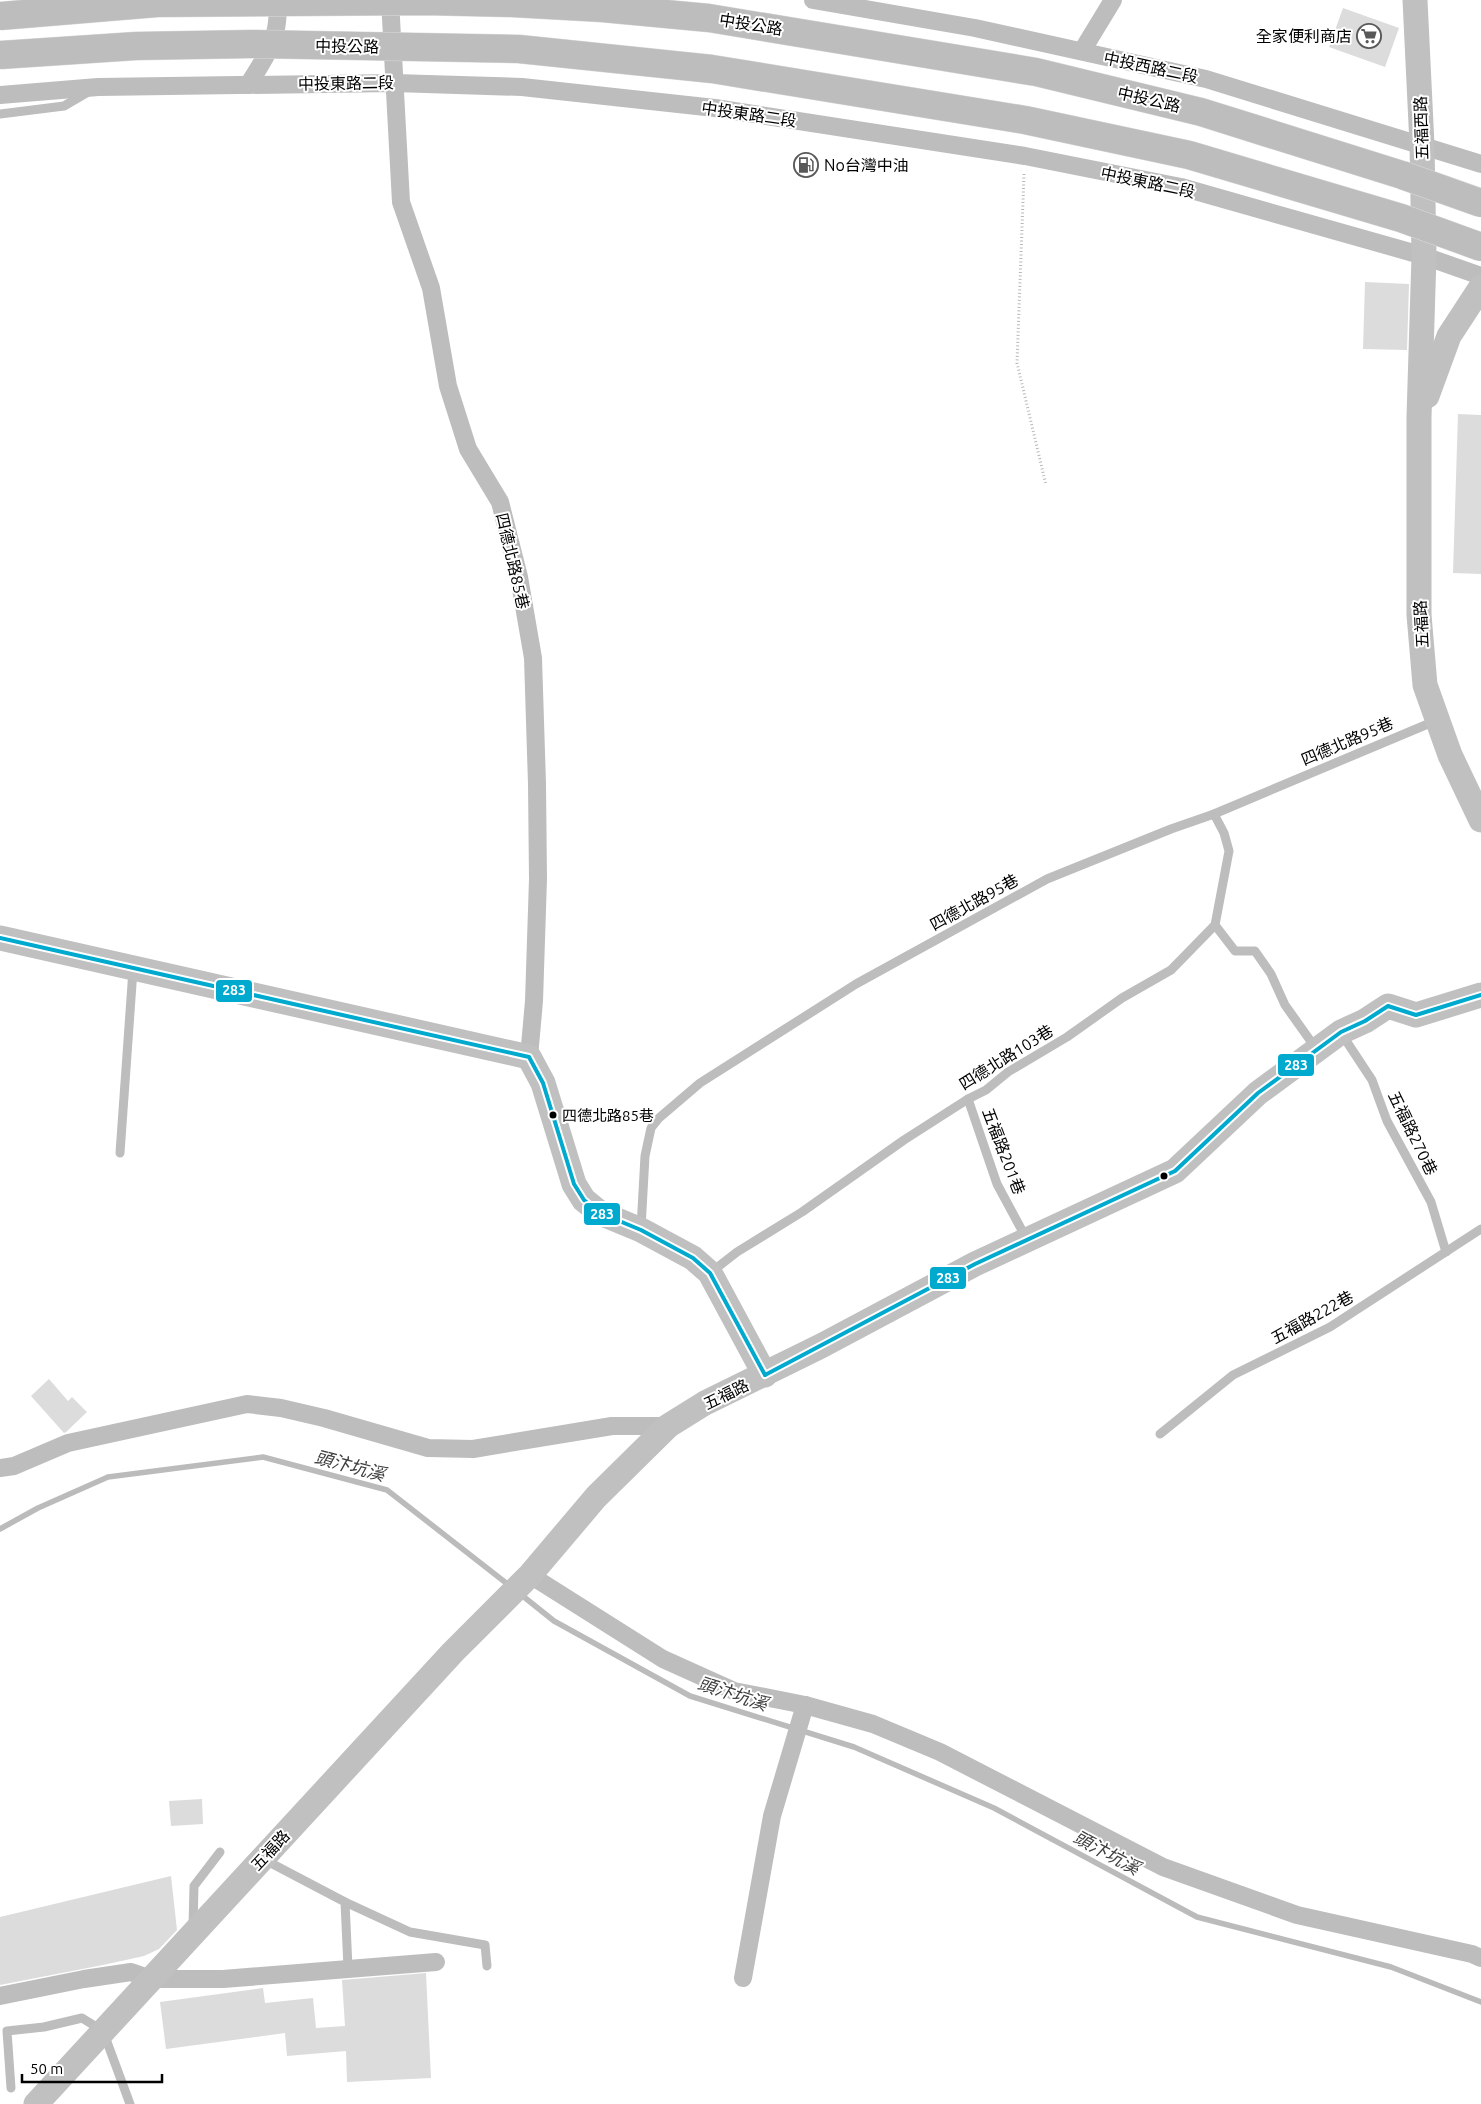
<svg xmlns="http://www.w3.org/2000/svg" width="1481" height="2104" font-family="Ubuntu,'Noto Sans TC',sans-serif">
	<style>
		.lines { fill: none; stroke-linecap: round; stroke-linejoin: round }
		.stream { stroke: #bbb; stroke-width: 5.5 }
		.building { fill: #dcdcdc }
		.path { stroke: #b8b8b8; stroke-width: 3; stroke-dasharray: 1 2.5; stroke-linecap: butt }
		.lane { stroke: #bdbdbd; stroke-width: 9 }
		.street { stroke: #bdbdbd; stroke-width: 18 }
		.secondary { stroke: #c0c0c0; stroke-width: 25 }
		.primary-bridge-casing { stroke: #dbdbdb; stroke-width: 29; stroke-linecap: butt }
		.primary-bridge { stroke: #bdbdbd; stroke-width: 28 }
		.bus-1-casing { stroke: #fff; stroke-width: 8 }
		.bus-1 { stroke: #00a9ce; stroke-width: 4 }
		.bus-dot { fill: #000; stroke: #fff; stroke-width: 2 }
		.labels { text-anchor: middle; dominant-baseline: central; stroke-width: 4; stroke-linejoin: round; paint-order: stroke }
		.bus-label { font-size: 15px; fill: #000; stroke: #fff; text-anchor: start }
		.street-label { font-size: 16px; fill: #000; stroke: #fff }
		.poi-label { font-size: 16px; fill: #000; stroke: #fff; text-anchor: end }
		.water-label { font-size: 18px; font-style: italic; fill: #3f3f3f; stroke: #fff }
		.line-badge { stroke: #fff; stroke-width: 2 }
		.badge-label { font-size: 14px; text-anchor: middle; font-weight: bold; fill: #fff }
	</style>
	<rect width="100%" height="100%" fill="#fff"/>
	<g class="lines">
		<g class="stream">
			<polyline points="0,1529 38,1508 108,1477 263,1457 387,1490 510,1586"/>
			<polyline points="519,1593 554,1621 690,1696 854,1747 994,1808 1197,1917 1391,1967 1481,2002"/>
		</g>
	</g>
	<g class="building">
		<polygon points="1343,8 1399,28 1385,67 1329,47"/>
		<polygon points="1365,282 1409,284 1407,350 1363,349"/>
		<polygon points="1458,414 1481,415 1481,574 1453,573"/>
		<polygon points="49,1379 68,1401 72,1397 87,1412 66,1432 64,1433 31,1396"/>
		<polygon points="202,1799 203,1824 171,1826 169,1801"/>
		<polygon points="171,1876 177,1930 159,1949 144,1956 103,1965 0,1985 0,1917"/>
		<polygon points="426,1973 431,2078 347,2082 346,2051 287,2056 285,2033 166,2049 160,2002 263,1988 265,2003 313,1998 316,2028 345,2026 342,1980"/>
	</g>
	<g class="lines">
		<polyline class="path" points="1024,174 1017,363 1046,485"/>
		<g class="lane">
			<polyline points="0,114 64,106 88,92"/>
			<polyline points="1215,925 1235,951 1255,951 1271,974 1285,1005 1317,1050"/>
			<polyline points="1341,1033 1372,1080 1387,1121 1431,1202 1446,1252"/>
			<polyline points="968,1099 997,1184 1026,1238"/>
			<polyline points="120,1153 133,970"/>
			<polyline points="641,1228 645,1156 651,1128 659,1118 700,1083 856,984 1047,879 1171,829 1214,814 1435,721"/>
			<polyline points="710,1273 737,1252 802,1212 904,1140 968,1099 986,1090 1008,1072 1067,1037 1122,998 1171,970 1215,925 1229,851 1224,833 1214,814"/>
			<polyline points="1160,1434 1233,1375 1330,1327 1481,1229"/>
			<polyline points="265,1860 345,1902 348,1968"/>
			<polyline points="345,1902 410,1932 485,1945 487,1966"/>
			<polyline points="193,1927 194,1886 220,1852"/>
			<polyline points="11,2088 7,2031 44,2027 82,2018 103,2031 130,2104"/>
		</g>
		<g class="street">
			<polyline points="390,0 401,202 431,288 448,386 468,449 500,502 519,577 533,658 537,784 538,879 534,1001 529,1057"/>
			<polyline points="813,0 975,28 1206,79 1481,164"/>
			<polyline points="1082,51 1113,0"/>
			<path d="M248,85C267,55 281,36 277,0"/>
			<polyline points="0,95 98,87 395,83 522,87 715,108 1025,156 1181,187 1424,256 1481,276"/>
			<polyline points="0,1468 14,1466 68,1443 247,1404 281,1408 324,1418 428,1448 473,1449 612,1426 668,1426"/>
			<polyline points="530,1575 663,1659 734,1691 805,1705 873,1724 940,1752 1163,1867 1297,1915 1472,1954 1481,1958"/>
			<polyline points="743,1978 772,1816 805,1705"/>
			<polyline points="0,1996 84,1979 131,1972 151,1979 223,1979 436,1962"/>
		</g>
		<g class="secondary">
			<polyline points="1415,0 1422,145 1424,256 1419,417 1419,615 1425,685 1450,755 1481,820"/>
			<polyline points="1427,396 1449,336 1481,287"/>
			<polyline points="0,938 529,1057 543,1083 574,1184 584,1200 600,1213 641,1230 693,1258 710,1273 765,1375"/>
			<polyline points="36,2104 453,1652 530,1575 596,1497 668,1426 705,1403 821,1346 975,1264 1175,1171 1258,1093 1341,1032 1365,1021 1388,1006 1416,1015 1481,995"/>
		</g>
		<defs>
			<g id="primary-bridge">
				<polyline points="0,16 157,3 424,1 512,3 602,8 709,18 1036,72 1201,112 1402,175 1481,203"/>
				<polyline points="0,55 136,46 252,44 519,49 712,69 1025,120 1189,155 1401,218 1481,247"/>
			</g>
		</defs>
		<use href="#primary-bridge" class="primary-bridge-casing"/>
		<use href="#primary-bridge" class="primary-bridge"/>
		<defs>
			<g id="bus-1">
				<polyline points="0,938 529,1057 543,1083 574,1184 584,1200 600,1213 641,1230 693,1258 710,1273 765,1375"/>
				<polyline points="765,1375 975,1264 1175,1171 1258,1093 1341,1032 1365,1021 1388,1006 1416,1015 1481,995"/>
			</g>
		</defs>
		<use href="#bus-1" class="bus-1-casing"/>
		<use href="#bus-1" class="bus-1"/>
	</g>
	<defs>
		<symbol id="supermarket-ring" viewBox="-11 -11 22 22"><circle r="9.5" fill="#fff" stroke="#595959" stroke-width="1.5"/><path d="M-6-5.5h2.5l.6 2H6L4.5 2H-2.5L-4.4-4H-6ZM-1.5 3.2a1.3 1.3 0 1 0 .1 0ZM3 3.2a1.3 1.3 0 1 0 .1 0Z" fill="#595959"/></symbol>
		<symbol id="fuel-ring" viewBox="-11 -11 22 22"><circle r="9.5" fill="#fff" stroke="#595959" stroke-width="1.5"/><path d="M-5.5-6h7V0h2V4h1.3V-2.5L3-4.5l.8-.8L6-3V5H2.5V1h-1V6h-7ZM-4.2-4.7v3.2H.2V-4.7Z" fill="#595959"/></symbol>
	</defs>
	<g fill-rule="evenodd">
		<use href="#supermarket-ring" x="1355" y="22" width="28" height="28"/>
		<use href="#fuel-ring" x="792" y="151" width="28" height="28"/>
	</g>
	<g class="bus-dot">
		<circle cx="553" cy="1115" r="4.5"/>
		<circle cx="1164" cy="1176" r="4.5"/>
	</g>
	<g class="labels">
		<g class="bus-label">
			<text x="562" y="1115">四德北路85巷</text>
		</g>
		<g class="street-label">
			<text transform="translate(751 24) rotate(9)">中投公路</text>
			<text transform="translate(347 46) rotate(1)">中投公路</text>
			<text transform="translate(1151 67) rotate(12)">中投西路二段</text>
			<text transform="translate(346 83) rotate(-1)">中投東路二段</text>
			<text transform="translate(1149 99) rotate(13)">中投公路</text>
			<text transform="translate(749 114) rotate(8)">中投東路二段</text>
			<text transform="translate(1421 128) rotate(-92)">五福西路</text>
			<text transform="translate(1148 182) rotate(12)">中投東路二段</text>
			<text transform="translate(513 561) rotate(77)">四德北路85巷</text>
			<text transform="translate(1421 624) rotate(-93)">五福路</text>
			<text transform="translate(1347 741) rotate(-23)">四德北路95巷</text>
			<text transform="translate(974 902) rotate(-29)">四德北路95巷</text>
			<text transform="translate(1006 1057) rotate(-32)">四德北路103巷</text>
			<text transform="translate(1413 1133) rotate(64)">五福路270巷</text>
			<text transform="translate(1004 1151) rotate(69)">五福路201巷</text>
			<text transform="translate(1312 1317) rotate(-29)">五福路222巷</text>
			<text transform="translate(726 1394) rotate(-26)">五福路</text>
			<text transform="translate(270 1850) rotate(-47)">五福路</text>
		</g>
		<g class="poi-label">
			<text x="1352" y="36">全家便利商店</text>
			<text x="824" y="165" text-anchor="start">No台灣中油</text>
		</g>
		<g class="water-label">
			<text transform="translate(350 1465) rotate(15)">頭汴坑溪</text>
			<text transform="translate(733 1693) rotate(18)">頭汴坑溪</text>
			<text transform="translate(1107 1852) rotate(28)">頭汴坑溪</text>
		</g>
	</g>
	<g class="line-badge">
		<rect x="215" y="979" width="38" height="24" rx="5" fill="#00a9ce"/>
		<rect x="1277" y="1053" width="38" height="24" rx="5" fill="#00a9ce"/>
		<rect x="583" y="1202" width="38" height="24" rx="5" fill="#00a9ce"/>
		<rect x="929" y="1266" width="38" height="24" rx="5" fill="#00a9ce"/>
	</g>
	<g class="badge-label">
		<text x="234" y="995">283</text>
		<text x="1296" y="1070">283</text>
		<text x="602" y="1219">283</text>
		<text x="948" y="1283">283</text>
	</g>
	<path d="M22 2074v8h140v-8" fill="none" stroke="#000000" stroke-width="2.5"/>
	<text x="30" y="2074" font-size="15" fill="#000000" stroke="#ffffff" stroke-width="4" paint-order="stroke">50 m</text>
</svg>
